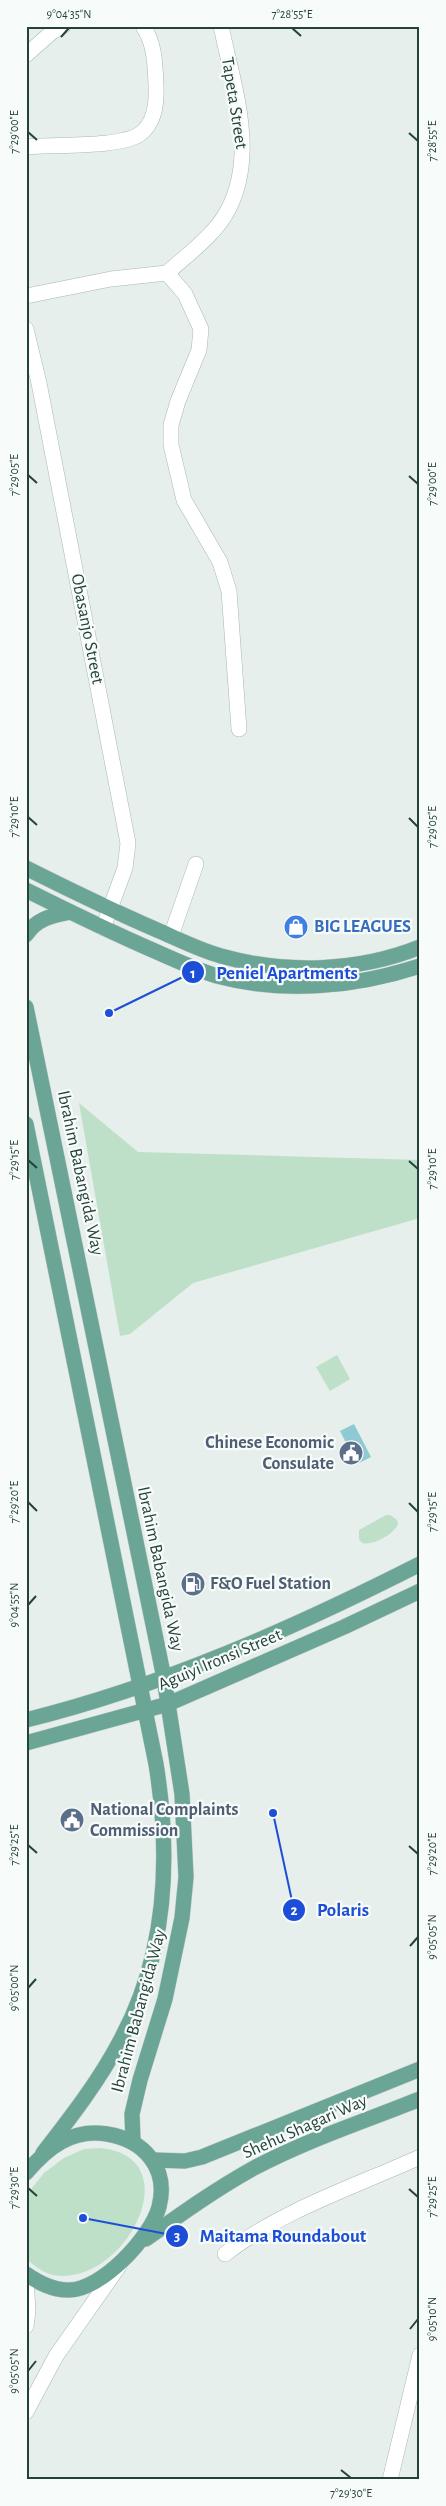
<svg xmlns="http://www.w3.org/2000/svg" width="446" height="2506" font-family="'Alegreya Sans',sans-serif">
	<style>
		.green { fill: #bfe0c8 }
		.water { fill: #8ec9d4 }
		.lines { fill: none; stroke-linecap: round; stroke-linejoin: round }
		.minor-casing { stroke: #a8b8b2; stroke-width: 16 }
		.major-casing { stroke: #c2cac8; stroke-width: 16 }
		.minor { stroke: #fff; stroke-width: 15 }
		.major { stroke: #6aa596; stroke-width: 15 }
		.ticks { fill: none; stroke: #24423a; stroke-width: 2 }
		.labels { text-anchor: middle; dominant-baseline: central; stroke-width: 4.5; stroke-linejoin: round; paint-order: stroke }
		.street-label { font-size: 18px; fill: #24423a; stroke: #f7fbf9 }
		.shop-label { font-size: 18px; font-weight: bold; fill: #366cbe; stroke: #f7fbf9; text-anchor: start }
		.service-label { font-size: 18px; font-weight: bold; fill: #4e5e75; stroke: #f7fbf9; text-anchor: start }
		.leader { fill: none; stroke: #1d4ed8; stroke-width: 2 }
		.callout-dot { fill: #1d4ed8; stroke: #f7fbf9; stroke-width: 2 }
		.mark-label { font-size: 15px; text-anchor: middle; font-weight: bold; fill: #fff }
		.callout-label { font-size: 19px; text-anchor: middle; font-weight: bold; fill: #1d4ed8; stroke: #f7fbf9; stroke-width: 4.5; stroke-linejoin: round; paint-order: stroke }
		.neatline { fill: none; stroke: #24423a; stroke-width: 2 }
		.ticks-label { font-size: 12px; text-anchor: middle; fill: #24423a }
	</style>
	<rect width="100%" height="100%" fill="#e6efeb"/>
	<g class="green">
		<polygon points="79,1103 138,1152 420,1160 420,1218 193,1283 130,1334 120,1336"/>
		<polygon points="337,1355 350,1379 330,1391 316,1367"/>
		<path d="M386,1515H390L397,1520L398,1524C394,1534 373,1546 362,1543L359,1539V1530Z"/>
		<path d="M101,2148C192,2158 124,2288 53,2275C43,2273 34,2265 26,2259L28,2193L44,2173L64,2158L84,2149Z"/>
	</g>
	<polygon class="water" points="354,1424 371,1457 357,1464 340,1431"/>
	<g class="lines">
		<defs>
			<g id="minor">
				<polyline points="26,55 52,32 63,26"/>
				<path d="M26,147C53,144 120,148 140,134C155,123 157,103 156,85C155,64 155,44 143,26"/>
				<path d="M167,273C188,254 215,235 228,210C258,153 233,85 221,26"/>
				<polyline points="26,296 111,279 167,273 185,294 201,329 199,350 178,401 171,425 171,445 184,500 220,562 229,591 239,729"/>
				<polyline points="26,329 39,383 128,843 125,868 103,928"/>
				<polyline points="171,936 196,864"/>
				<path d="M225,2254C280,2211 356,2186 420,2157"/>
				<polyline points="26,2280 28,2310 26,2326"/>
				<polyline points="26,2412 56,2356 119,2266"/>
				<polyline points="390,2480 420,2355"/>
			</g>
			<g id="major">
				<path d="M26,868C70,890 113,911 157,930C178,939 199,950 221,956C285,974 358,972 420,947"/>
				<path d="M26,890C70,912 113,933 157,952C177,961 197,970 217,976C284,994 355,987 420,966"/>
				<path d="M26,935C37,918 52,916 70,912"/>
				<polyline points="26,1007 164,1678 182,1794 186,1877 182,1918 165,1999 140,2080 132,2114 133,2141"/>
				<path d="M26,1124L156,1764C171,1857 167,1955 120,2041C99,2081 71,2117 43,2153"/>
				<path d="M26,1720C163,1686 294,1628 420,1564"/>
				<polyline points="26,1743 168,1704 344,1627 420,1591"/>
				<polyline points="153,2160 185,2161 202,2157 420,2069"/>
				<path d="M26,2173C47,2148 72,2128 107,2134C144,2140 169,2168 159,2207C151,2237 101,2291 68,2290C52,2290 39,2283 26,2274"/>
				<path d="M146,2239C181,2214 216,2189 254,2168C307,2140 365,2121 420,2099"/>
			</g>
		</defs>
		<use href="#minor" class="minor-casing"/>
		<use href="#major" class="major-casing"/>
		<use href="#minor" class="minor"/>
		<use href="#major" class="major"/>
	</g>
	<path class="ticks" d="M292,28L301,36M61,37L69,28M28,132L37,140M409,133L418,141M28,475L37,483M409,476L418,484M28,817L37,825M409,818L418,827M28,1160L37,1168M409,1161L418,1169M28,1502L37,1511M409,1503L418,1512M28,1605L36,1596M28,1845L37,1853M409,1846L418,1854M410,1946L418,1937M28,1988L36,1979M28,2188L37,2196M409,2189L418,2197M410,2329L418,2319M28,2371L36,2361M341,2470L351,2478"/>
	<defs>
		<symbol id="shop-disc" viewBox="-11 -11 22 22"><circle r="9.5" fill="#3f7fe0" stroke="#f7fbf9"/><path d="M-5-2.5h2.3a2.7 3.5 0 0 1 5.4 0H5L5.5 6h-11ZM-1.5-2.5h3a1.5 2.3 0 0 0-3 0Z" fill="#fff"/></symbol>
		<symbol id="civic-disc" viewBox="-11 -11 22 22"><circle r="9.5" fill="#5c6f8a" stroke="#f7fbf9"/><path d="M-.6-6.5H3V-4.5H.6V-3L4-1V1h2V6H-6V1h2V-1L-.6-3ZM-1.2 2.5V6h2.4V2.5Z" fill="#fff"/></symbol>
		<symbol id="fuel-disc" viewBox="-11 -11 22 22"><circle r="9.5" fill="#5c6f8a" stroke="#f7fbf9"/><path d="M-5.5-6h7V0h2V4h1.3V-2.5L3-4.5l.8-.8L6-3V5H2.5V1h-1V6h-7ZM-4.2-4.7v3.2H.2V-4.7Z" fill="#fff"/></symbol>
	</defs>
	<g fill-rule="evenodd">
		<use href="#shop-disc" x="282" y="913" width="28" height="28"/>
		<use href="#civic-disc" x="337" y="1439" width="28" height="28"/>
		<use href="#fuel-disc" x="179" y="1570" width="28" height="28"/>
		<use href="#civic-disc" x="58" y="1806" width="28" height="28"/>
	</g>
	<g class="labels">
		<g class="street-label">
			<text transform="translate(234 103) rotate(81)">Tapeta Street</text>
			<text transform="translate(87 629) rotate(79)">Obasanjo Street</text>
			<text transform="translate(80 1173) rotate(78)">Ibrahim Babangida Way</text>
			<text transform="translate(160 1569) rotate(78)">Ibrahim Babangida Way</text>
			<text transform="translate(220 1660) rotate(-23)">Aguiyi Ironsi Street</text>
			<text transform="translate(139 2011) rotate(-75)">Ibrahim Babangida Way</text>
			<text transform="translate(305 2127) rotate(-24)">Shehu Shagari Way</text>
		</g>
		<g class="shop-label">
			<text x="314" y="927">BIG LEAGUES</text>
		</g>
		<g class="service-label">
			<text x="334" y="1443" text-anchor="end">Chinese Economic<tspan x="334" dy="21">Consulate</tspan></text>
			<text x="210" y="1584">F&amp;O Fuel Station</text>
			<text x="90" y="1810">National Complaints<tspan x="90" dy="21">Commission</tspan></text>
		</g>
	</g>
	<path class="leader" d="M109 1013L193 972M273 1813L294 1910M83 2218L177 2236"/>
	<g class="callout-dot">
		<circle cx="109" cy="1013" r="5"/>
		<circle cx="273" cy="1813" r="5"/>
		<circle cx="83" cy="2218" r="5"/>
		<circle cx="193" cy="972" r="12"/>
		<circle cx="294" cy="1910" r="12"/>
		<circle cx="177" cy="2236" r="12"/>
	</g>
	<g class="mark-label">
		<text x="193" y="978">1</text>
		<text x="294" y="1915">2</text>
		<text x="177" y="2241">3</text>
	</g>
	<g class="callout-label">
		<text x="287" y="979">Peniel Apartments</text>
		<text x="343" y="1916">Polaris</text>
		<text x="283" y="2242">Maitama Roundabout</text>
	</g>
	<rect width="446" height="2506" fill="none" stroke="#f7fbf9" stroke-width="55"/>
	<rect x="28" y="28" width="390" height="2450" class="neatline"/>
	<g class="ticks-label">
		<text x="69" y="18">9°04'35"N</text>
		<text x="292" y="18">7°28'55"E</text>
		<text transform="translate(14 132) rotate(-90)" y="4">7°29'00"E</text>
		<text transform="translate(432 141) rotate(-90)" y="4">7°28'55"E</text>
		<text transform="translate(14 475) rotate(-90)" y="4">7°29'05"E</text>
		<text transform="translate(432 484) rotate(-90)" y="4">7°29'00"E</text>
		<text transform="translate(14 817) rotate(-90)" y="4">7°29'10"E</text>
		<text transform="translate(432 827) rotate(-90)" y="4">7°29'05"E</text>
		<text transform="translate(14 1160) rotate(-90)" y="4">7°29'15"E</text>
		<text transform="translate(432 1169) rotate(-90)" y="4">7°29'10"E</text>
		<text transform="translate(14 1502) rotate(-90)" y="4">7°29'20"E</text>
		<text transform="translate(432 1512) rotate(-90)" y="4">7°29'15"E</text>
		<text transform="translate(14 1605) rotate(-90)" y="4">9°04'55"N</text>
		<text transform="translate(14 1845) rotate(-90)" y="4">7°29'25"E</text>
		<text transform="translate(432 1854) rotate(-90)" y="4">7°29'20"E</text>
		<text transform="translate(432 1937) rotate(-90)" y="4">9°05'05"N</text>
		<text transform="translate(14 1988) rotate(-90)" y="4">9°05'00"N</text>
		<text transform="translate(14 2188) rotate(-90)" y="4">7°29'30"E</text>
		<text transform="translate(432 2197) rotate(-90)" y="4">7°29'25"E</text>
		<text transform="translate(432 2319) rotate(-90)" y="4">9°05'10"N</text>
		<text transform="translate(14 2371) rotate(-90)" y="4">9°05'05"N</text>
		<text x="351" y="2497">7°29'30"E</text>
	</g>
</svg>
